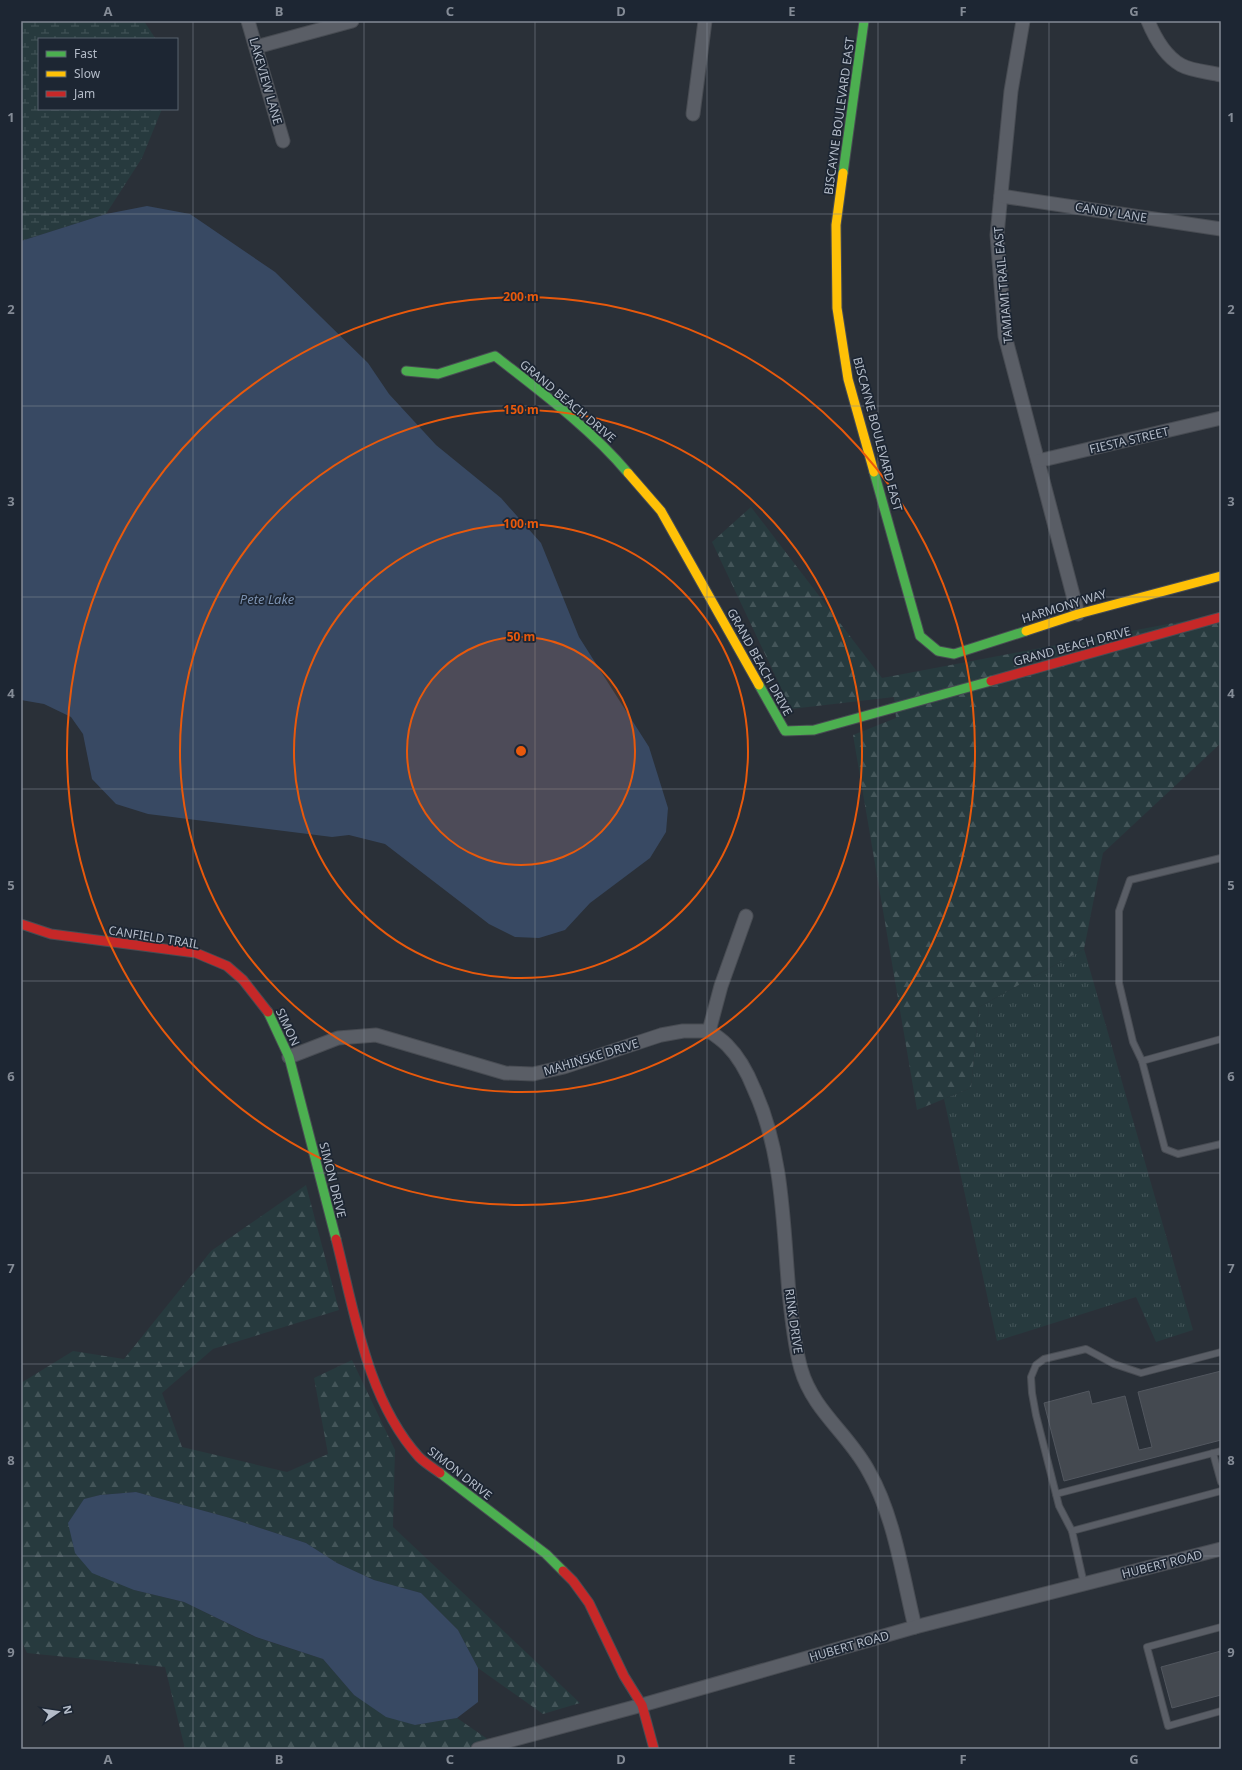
<svg xmlns="http://www.w3.org/2000/svg" width="1242" height="1770" font-family="'Noto Sans',sans-serif">
	<style>
		.grass { fill: url(#grass-tufts) }
		.forest { fill: url(#forest-firs) }
		.wetland { fill: url(#wetland-marsh) }
		.water { fill: #384963 }
		.building { fill: #444950; stroke: #52575f }
		.lines { fill: none; stroke-linecap: round; stroke-linejoin: round }
		.lane-casing { stroke: #484c53; stroke-width: 8 }
		.street-casing { stroke: #484c53; stroke-width: 15 }
		.fast-casing { stroke: #484c53; stroke-width: 11 }
		.slow-casing { stroke: #484c53; stroke-width: 11 }
		.jam-casing { stroke: #484c53; stroke-width: 11 }
		.lane { stroke: #5a5e66; stroke-width: 6 }
		.street { stroke: #5a5e66; stroke-width: 13 }
		.fast { stroke: #4caf50; stroke-width: 9 }
		.slow { stroke: #ffc107; stroke-width: 9 }
		.jam { stroke: #c62828; stroke-width: 9 }
		.grid { fill: none; stroke: #848b96; stroke-width: 1; stroke-opacity: 0.55 }
		.ring { fill: none; stroke: #e8590c; stroke-width: 2 }
		.labels { text-anchor: middle; dominant-baseline: central; stroke-width: 3.5; stroke-linejoin: round; paint-order: stroke }
		.street-label { font-size: 12px; fill: #b4bcc9; stroke: #1d2633 }
		.water-label { font-size: 13px; font-style: italic; fill: #7c92b1; stroke: #1d2633 }
		.centre { fill: #e8590c; stroke: #1d2633; stroke-width: 2 }
		.ring-label { font-size: 12px; text-anchor: middle; font-weight: bold; fill: #e8590c; stroke: #1d2633; stroke-width: 3.5; stroke-linejoin: round; paint-order: stroke }
		.neatline { fill: none; stroke: #848b96; stroke-width: 1.5 }
		.grid-label { font-size: 13px; text-anchor: middle; font-weight: bold; fill: #848b96 }
	</style>
	<defs>
		<pattern id="grass-tufts" width="24" height="20" patternUnits="userSpaceOnUse"><rect width="24" height="20" fill="#273a3e"/><path d="M3 7l-1-3M5 7V3M7 7l1-3M15 17l-1-3M17 17v-4M19 17l1-3" fill="none" stroke="#445559"/></pattern>
		<pattern id="forest-firs" width="22" height="20" patternUnits="userSpaceOnUse"><rect width="22" height="20" fill="#273a3e"/><path d="M5 1l3.5 6h-7zM16 11l3.5 6h-7z" fill="#445559"/></pattern>
		<pattern id="wetland-marsh" width="20" height="14" patternUnits="userSpaceOnUse"><rect width="20" height="14" fill="#273a3e"/><path d="M1 5h8M5 5V1M11 12h8M15 12V8" fill="none" stroke="#445559"/></pattern>
	</defs>
	<rect width="100%" height="100%" fill="#2a3038"/>
	<polygon class="grass" points="1084,949 1193,1330 1156,1342 1136,1297 997,1341 944,1099 971,1088 979,1007"/>
	<g class="forest">
		<polygon points="751,507 882,678 1221,614 1221,743 1103,853 1084,949 979,1007 971,1088 917,1110 853,735 896,718 894,697 791,709 712,542"/>
		<polygon points="306,1185 339,1310 213,1349 162,1393 182,1447 287,1472 328,1454 314,1378 352,1360 395,1450 393,1527 580,1703 543,1714 478,1668 458,1630 421,1593 374,1580 337,1563 306,1543 230,1518 136,1492 100,1495 85,1499 134,1590 184,1602 255,1637 323,1659 354,1695 415,1725 457,1718 502,1749 185,1749 165,1667 27,1653 21,1640 21,1383 73,1351 124,1359 211,1251"/>
	</g>
	<polygon class="wetland" points="21,21 144,21 155,38 39,39 39,109 162,109 142,158 106,214 21,241"/>
	<g class="water">
		<polygon points="147,206 190,214 275,272 368,363 389,394 436,445 501,498 541,543 579,637 649,747 668,808 666,832 650,858 590,903 565,930 539,938 515,937 489,924 385,844 349,835 332,837 148,814 116,804 92,779 83,734 71,717 44,704 21,700 21,241 106,214"/>
		<polygon points="136,1492 230,1518 306,1543 337,1563 374,1580 421,1593 458,1630 478,1668 478,1702 457,1718 415,1725 386,1717 354,1695 323,1659 256,1637 184,1602 134,1590 92,1573 75,1553 68,1523 84,1499 100,1495"/>
	</g>
	<g class="building">
		<polygon points="1221,1371 1221,1440 1064,1481 1044,1403 1089,1391 1092,1404 1125,1396 1139,1450 1152,1447 1138,1392"/>
		<polygon points="1221,1651 1221,1695 1172,1708 1161,1667"/>
	</g>
	<g class="lines">
		<defs>
			<g id="lane">
				<polyline points="1221,858 1130,880 1119,911 1119,983 1133,1042 1142,1061 1221,1039"/>
				<polyline points="1142,1061 1165,1149 1178,1154 1221,1144"/>
				<polyline points="1213,1453 1221,1482"/>
				<polyline points="1056,1494 1221,1451"/>
				<polyline points="1072,1531 1059,1506 1036,1415 1032,1393 1031,1377 1036,1365 1044,1359 1086,1349 1114,1364 1141,1373 1221,1352"/>
				<polyline points="1084,1584 1072,1531 1221,1491"/>
				<polyline points="1221,1627 1147,1647 1168,1726 1221,1711"/>
			</g>
			<g id="street">
				<polyline points="248,21 283,141"/>
				<polyline points="1023,21 1011,91 997,235 1005,336 1078,614"/>
				<path d="M1148,21C1155,38 1165,56 1181,65C1192,71 1209,72 1221,75"/>
				<polyline points="256,47 352,21"/>
				<polyline points="693,114 705,21"/>
				<polyline points="1001,196 1221,229"/>
				<polyline points="1038,461 1221,418"/>
				<path d="M709,1031C715,1035 722,1040 727,1045C739,1057 748,1074 754,1089C783,1152 783,1224 789,1293C792,1319 794,1344 801,1369C813,1411 850,1435 869,1472C894,1515 903,1578 915,1627"/>
				<polyline points="709,1031 721,986 746,916"/>
				<polyline points="289,1057 338,1038 376,1035 505,1073 533,1074 564,1067 661,1035 683,1031 709,1031"/>
				<polyline points="478,1749 642,1705 915,1627 1221,1549"/>
			</g>
			<g id="fast">
				<polyline points="843,173 864,21"/>
				<path d="M406,371L438,374L495,356C541,392 590,428 628,473"/>
				<polyline points="874,472 920,636 938,651 954,654 1026,631"/>
				<polyline points="759,685 785,731 814,730 991,681"/>
				<polyline points="268,1012 289,1057 336,1239"/>
				<polyline points="440,1473 546,1554 563,1571"/>
			</g>
			<g id="slow">
				<polyline points="843,173 836,225 837,308 848,379 874,472"/>
				<polyline points="628,473 661,511 759,685"/>
				<polyline points="1026,631 1078,614 1221,576"/>
			</g>
			<g id="jam">
				<polyline points="991,681 1221,617"/>
				<polyline points="21,924 51,934 196,953 227,966 243,980 268,1012"/>
				<path d="M336,1239C354,1310 367,1400 419,1457C425,1463 433,1468 440,1473"/>
				<polyline points="563,1571 573,1581 589,1603 624,1676 642,1705 654,1749"/>
			</g>
		</defs>
		<use href="#lane" class="lane-casing"/>
		<use href="#street" class="street-casing"/>
		<use href="#fast" class="fast-casing"/>
		<use href="#slow" class="slow-casing"/>
		<use href="#jam" class="jam-casing"/>
		<use href="#lane" class="lane"/>
		<use href="#street" class="street"/>
		<use href="#fast" class="fast"/>
		<use href="#slow" class="slow"/>
		<use href="#jam" class="jam"/>
	</g>
	<path class="grid" d="M193,21V1749M364,21V1749M535,21V1749M707,21V1749M878,21V1749M1049,21V1749M21,214H1221M21,406H1221M21,597H1221M21,789H1221M21,981H1221M21,1173H1221M21,1364H1221M21,1556H1221"/>
	<circle cx="521" cy="751" r="114" fill="#e8590c" fill-opacity=".12"/>
	<g class="ring">
		<circle cx="521" cy="751" r="114"/>
		<circle cx="521" cy="751" r="227"/>
		<circle cx="521" cy="751" r="341"/>
		<circle cx="521" cy="751" r="454"/>
	</g>
	<g class="labels">
		<g class="street-label">
			<text transform="translate(266 81) rotate(74)">LAKEVIEW LANE</text>
			<text transform="translate(839 116) rotate(-82)">BISCAYNE BOULEVARD EAST</text>
			<text transform="translate(1111 212) rotate(9)">CANDY LANE</text>
			<text transform="translate(1003 285) rotate(-95)">TAMIAMI TRAIL EAST</text>
			<text transform="translate(568 401) rotate(40)">GRAND BEACH DRIVE</text>
			<text transform="translate(878 434) rotate(75)">BISCAYNE BOULEVARD EAST</text>
			<text transform="translate(1129 440) rotate(-13)">FIESTA STREET</text>
			<text transform="translate(1064 606) rotate(-17)">HARMONY WAY</text>
			<text transform="translate(1072 646) rotate(-15)">GRAND BEACH DRIVE</text>
			<text transform="translate(760 662) rotate(61)">GRAND BEACH DRIVE</text>
			<text transform="translate(154 937) rotate(9)">CANFIELD TRAIL</text>
			<text transform="translate(288 1027) rotate(65)">SIMON</text>
			<text transform="translate(591 1057) rotate(-17)">MAHINSKE DRIVE</text>
			<text transform="translate(333 1180) rotate(76)">SIMON DRIVE</text>
			<text transform="translate(794 1321) rotate(82)">RINK DRIVE</text>
			<text transform="translate(460 1473) rotate(38)">SIMON DRIVE</text>
			<text transform="translate(1162 1564) rotate(-14)">HUBERT ROAD</text>
			<text transform="translate(849 1646) rotate(-16)">HUBERT ROAD</text>
		</g>
		<g class="water-label">
			<text x="267" y="599">Pete Lake</text>
		</g>
	</g>
	<circle cx="521" cy="751" r="6" class="centre"/>
	<g class="ring-label">
		<text x="521" y="301">200 m</text>
		<text x="521" y="414">150 m</text>
		<text x="521" y="528">100 m</text>
		<text x="521" y="641">50 m</text>
	</g>
	<rect width="1242" height="1770" fill="none" stroke="#1d2633" stroke-width="44"/>
	<rect x="38" y="38" width="140" height="72" fill="#1d2633" stroke="#59626f"/>
	<rect x="46" y="51" width="20" height="6" fill="#4caf50" stroke="#59626f"/>
	<text x="74" y="58" font-size="12" fill="#b4bcc9">Fast</text>
	<rect x="46" y="71" width="20" height="6" fill="#ffc107" stroke="#59626f"/>
	<text x="74" y="78" font-size="12" fill="#b4bcc9">Slow</text>
	<rect x="46" y="91" width="20" height="6" fill="#c62828" stroke="#59626f"/>
	<text x="74" y="98" font-size="12" fill="#b4bcc9">Jam</text>
	<g transform="translate(58 1712) rotate(77)" stroke="#1d2633" stroke-width="3" paint-order="stroke">
	<path d="M0-3L7 15L0 10L-7 15Z" fill="#b4bcc9"/>
	<text y="-6" font-size="11" font-weight="bold" text-anchor="middle" fill="#b4bcc9">N</text>
	</g>
	<rect x="22" y="22" width="1198" height="1726" class="neatline"/>
	<g class="grid-label">
		<text x="108" y="16">A</text>
		<text x="279" y="16">B</text>
		<text x="450" y="16">C</text>
		<text x="621" y="16">D</text>
		<text x="792" y="16">E</text>
		<text x="963" y="16">F</text>
		<text x="1134" y="16">G</text>
		<text x="11" y="122">1</text>
		<text x="1231" y="122">1</text>
		<text x="11" y="314">2</text>
		<text x="1231" y="314">2</text>
		<text x="11" y="506">3</text>
		<text x="1231" y="506">3</text>
		<text x="11" y="698">4</text>
		<text x="1231" y="698">4</text>
		<text x="11" y="890">5</text>
		<text x="1231" y="890">5</text>
		<text x="11" y="1081">6</text>
		<text x="1231" y="1081">6</text>
		<text x="11" y="1273">7</text>
		<text x="1231" y="1273">7</text>
		<text x="11" y="1465">8</text>
		<text x="1231" y="1465">8</text>
		<text x="11" y="1657">9</text>
		<text x="1231" y="1657">9</text>
		<text x="108" y="1764">A</text>
		<text x="279" y="1764">B</text>
		<text x="450" y="1764">C</text>
		<text x="621" y="1764">D</text>
		<text x="792" y="1764">E</text>
		<text x="963" y="1764">F</text>
		<text x="1134" y="1764">G</text>
	</g>
</svg>
